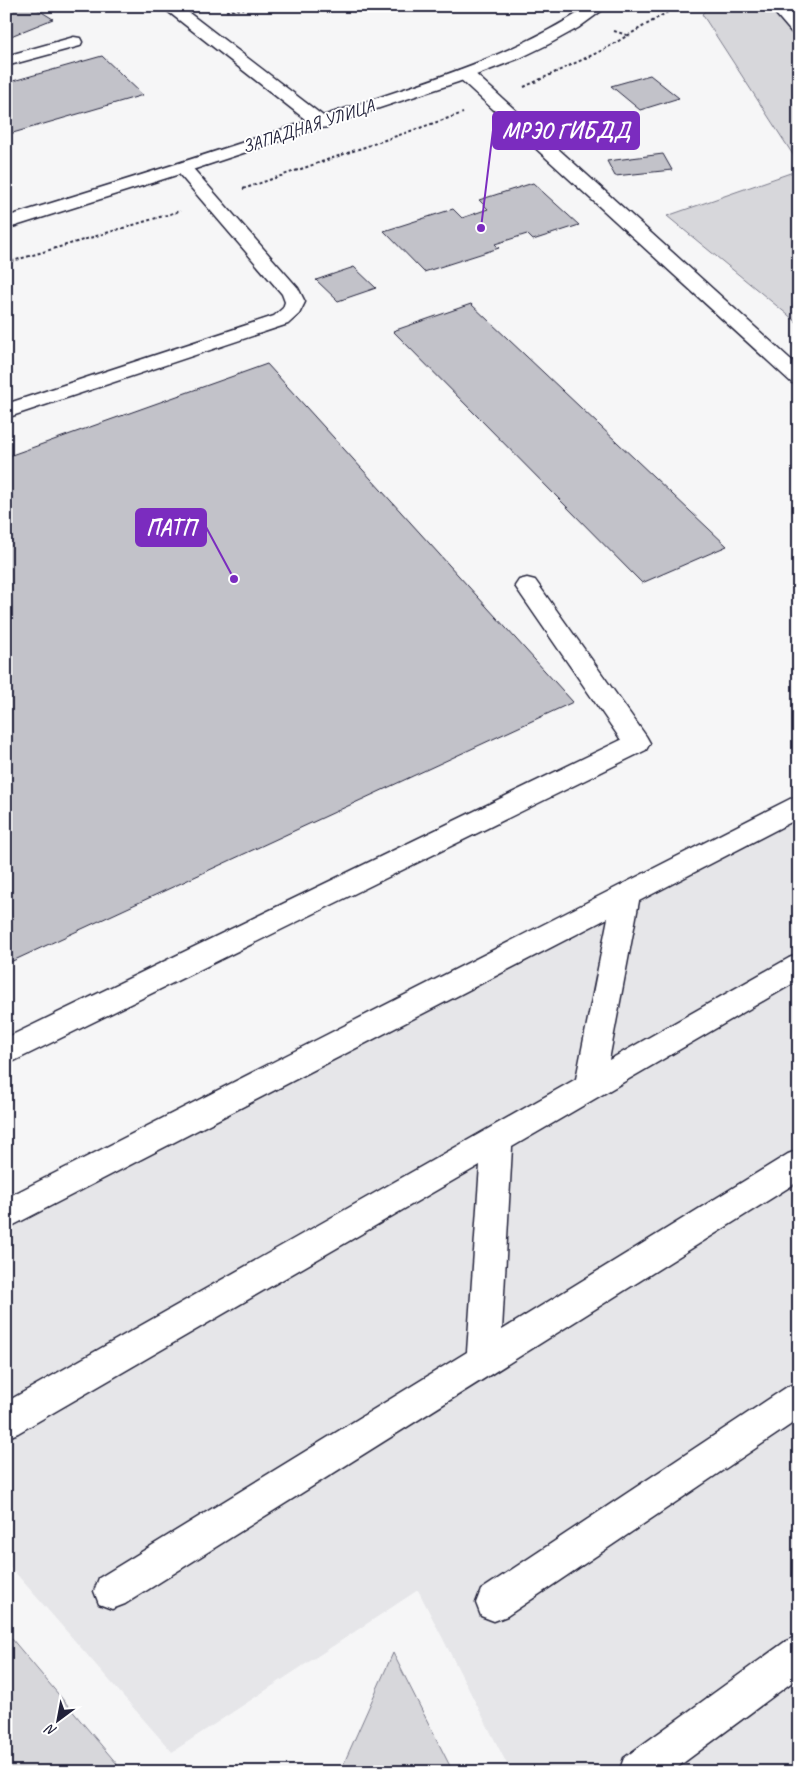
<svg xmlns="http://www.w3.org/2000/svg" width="805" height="1778" font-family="Caveat,sans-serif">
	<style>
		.built { fill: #e6e6e9 }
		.green { fill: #d7d7db; stroke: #7c7c8b }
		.building { fill: #c2c2c9; stroke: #22223b }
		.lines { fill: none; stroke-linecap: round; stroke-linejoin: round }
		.minor-casing { stroke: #22223b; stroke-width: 3 }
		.major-casing { stroke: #22223b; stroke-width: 3 }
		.path { stroke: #22223b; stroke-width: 2; stroke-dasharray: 3 2.5; stroke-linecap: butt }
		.minor { fill: #fff; fill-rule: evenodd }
		.major { fill: #fff; fill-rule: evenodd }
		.labels { text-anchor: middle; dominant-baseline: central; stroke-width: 4; stroke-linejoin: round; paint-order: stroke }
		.far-street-label { font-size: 18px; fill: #22223b; stroke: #fff }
		.leader { fill: none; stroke: #7b2cbf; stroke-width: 2 }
		.callout-dot { fill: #7b2cbf; stroke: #fff; stroke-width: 2 }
		.callout { fill: #7b2cbf; stroke: #7b2cbf; stroke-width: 2 }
		.callout-label { font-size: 22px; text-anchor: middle; font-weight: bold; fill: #fff }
	</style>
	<rect width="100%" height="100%" fill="#f6f6f7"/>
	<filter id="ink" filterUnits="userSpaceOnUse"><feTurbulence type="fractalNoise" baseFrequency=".02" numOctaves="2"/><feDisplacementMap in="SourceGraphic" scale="10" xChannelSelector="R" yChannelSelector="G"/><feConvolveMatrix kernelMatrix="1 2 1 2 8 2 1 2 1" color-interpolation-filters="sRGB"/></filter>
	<g filter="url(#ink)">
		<polygon class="built" points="799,801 799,1772 511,1772 418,1590 172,1752 6,1562 6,1212"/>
		<g class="green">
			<polygon points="710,6 799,6 799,164 702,14"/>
			<polygon points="799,170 799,324 667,216"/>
			<polygon points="6,1632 117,1764 113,1772 6,1772"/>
			<polygon points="393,1653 453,1772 340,1772"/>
		</g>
		<g class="building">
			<polygon points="6,6 32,6 53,19 6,38"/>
			<polygon points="102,56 143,95 6,135 6,83"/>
			<polygon points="650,75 679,98 640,110 611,86"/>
			<polygon points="663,154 672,170 615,176 607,161"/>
			<polygon points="533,183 579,225 533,240 527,234 495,244 499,248 424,272 384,231 453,209 462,218 488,209 479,200"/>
			<polygon points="354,267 376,288 338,301 316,280"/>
			<polygon points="471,304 727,546 642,583 393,331"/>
			<polygon points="267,364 573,702 6,964 6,457"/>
		</g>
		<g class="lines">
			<defs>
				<g id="minor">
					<polygon points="161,6 180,6 327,119 330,123 327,127 321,128 315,127"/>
					<polygon points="769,6 786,6 799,21 799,36 793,34"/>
					<polygon points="74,37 80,38 82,42 80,46 6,66 6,56"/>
					<polygon points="465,69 471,70 799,367 799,384 792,383 459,78 456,74 459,70"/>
					<polygon points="183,163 189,164 298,288 305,302 299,314 288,324 6,418 6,404 274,316 283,308 285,302 282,294 174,168 177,164"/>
					<polygon points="527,578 535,580 646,736 650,743 646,750 6,1065 6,1038 621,740 515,586 519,580"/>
					<polygon points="799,796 799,818 639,901 609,1060 789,958 799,954 799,980 512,1147 502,1330 788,1154 799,1150 799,1181 125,1604 112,1609 99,1604 94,1591 99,1578 467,1352 480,1165 18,1433 6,1438 6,1402 576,1079 608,918 6,1229 6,1198 790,799"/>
					<polygon points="799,1382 799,1419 507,1616 494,1621 481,1616 476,1603 481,1590 787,1387"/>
					<polygon points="799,1635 799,1677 671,1772 619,1772 624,1758 786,1641"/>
				</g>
				<path id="major" d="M589,6H608L578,28L549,44L520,58L458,82L189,171L6,229V217C117,183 228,148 338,111C425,82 512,57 589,6Z"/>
			</defs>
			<use href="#minor" class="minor-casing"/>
			<use href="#major" class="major-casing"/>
			<g class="path">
				<polyline points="226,11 260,7 537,8"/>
				<polyline points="614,31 630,36"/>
				<polyline points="524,87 603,50 678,6"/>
				<polyline points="243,189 463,113"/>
				<polyline points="6,263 180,211"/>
			</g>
			<use href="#minor" class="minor"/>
			<use href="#major" class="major"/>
		</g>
	</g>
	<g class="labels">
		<g class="far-street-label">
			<text transform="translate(308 126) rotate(-18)">ЗАПАДНАЯ УЛИЦА</text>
		</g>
	</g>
	<path class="leader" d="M481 228L493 130M234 579L206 527"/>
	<g class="callout-dot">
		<circle cx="481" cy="228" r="5"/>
		<circle cx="234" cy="579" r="5"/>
	</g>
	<g class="callout">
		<rect x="493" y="112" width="146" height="37" rx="5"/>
		<rect x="136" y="509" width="70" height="37" rx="5"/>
	</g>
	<g class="callout-label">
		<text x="566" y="138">МРЭО ГИБДД</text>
		<text x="171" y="535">ПАТП</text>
	</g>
	<rect width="805" height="1778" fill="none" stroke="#fff" stroke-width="25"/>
	<rect x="12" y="12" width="780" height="1753" fill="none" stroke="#22223b" stroke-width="2" filter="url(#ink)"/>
	<g transform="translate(58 1720) rotate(212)" stroke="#ffffff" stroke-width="4" paint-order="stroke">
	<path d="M0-4L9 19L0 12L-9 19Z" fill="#22223b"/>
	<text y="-8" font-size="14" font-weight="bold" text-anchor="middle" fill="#22223b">N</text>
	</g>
</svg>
